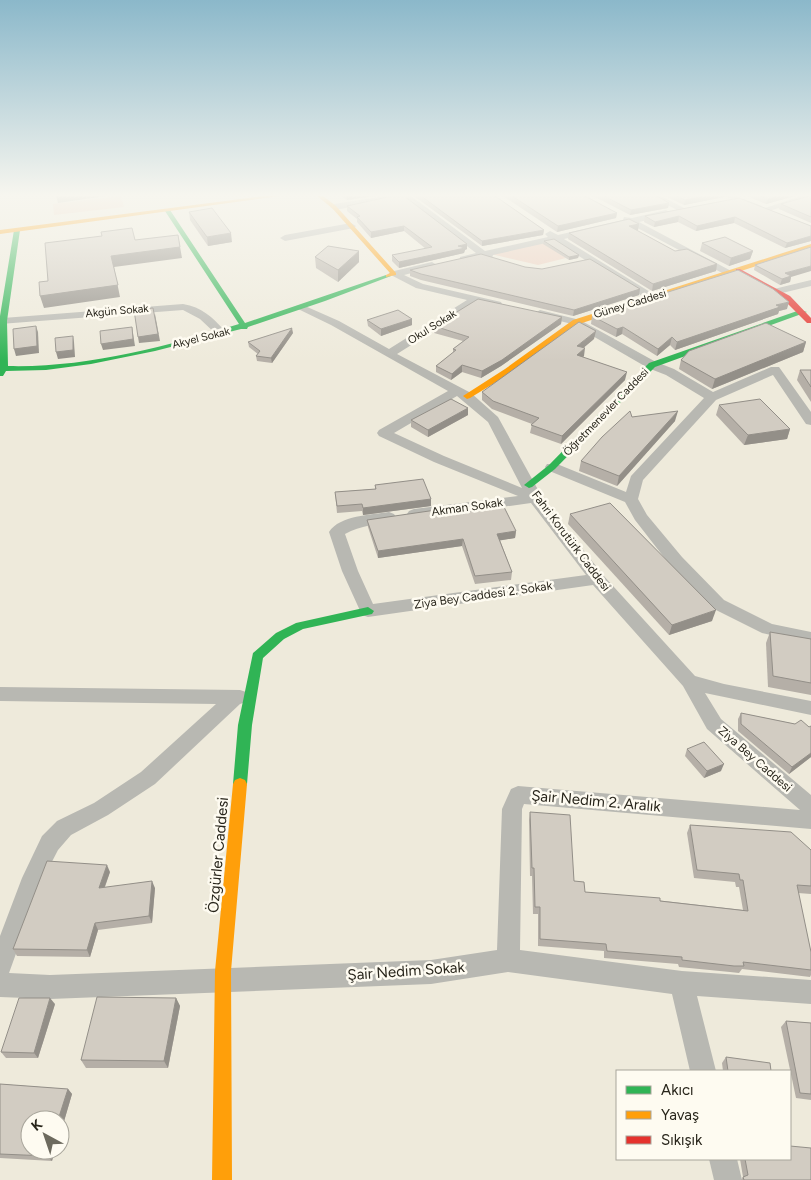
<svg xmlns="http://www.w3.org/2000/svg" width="811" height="1180" font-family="Figtree,sans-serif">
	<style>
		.green { fill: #ecccbb }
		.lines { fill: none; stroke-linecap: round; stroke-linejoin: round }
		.street { fill: #b8b8b2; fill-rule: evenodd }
		.fast { fill: #30b455; fill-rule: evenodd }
		.slow { fill: #ff9f0a; fill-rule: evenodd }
		.jam { fill: #e5322d; fill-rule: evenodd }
		.wall { fill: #b5afa7 }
		.shaded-wall { fill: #938f88 }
		.building { fill: #d2ccc2; stroke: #938f88 }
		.labels { text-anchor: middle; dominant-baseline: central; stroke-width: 5; stroke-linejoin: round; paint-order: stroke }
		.far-street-label { font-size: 11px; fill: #28251b; stroke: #fefbf1 }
		.street-label { font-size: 12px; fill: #28251b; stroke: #fefbf1 }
		.near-street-label { font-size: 15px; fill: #28251b; stroke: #fefbf1 }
	</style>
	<rect width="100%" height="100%" fill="#eeeadb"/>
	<g class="green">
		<polygon points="121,196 124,207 54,215 53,204"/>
		<polygon points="553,239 561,255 566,258 538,265 491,254"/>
	</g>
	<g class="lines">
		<g class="street">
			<polygon points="386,196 393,198 389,201 334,210 330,207 334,204"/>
			<path d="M402,196H411L485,251L548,237L545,234L550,231L558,235L623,220L624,217L632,218L666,210L670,213L669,215L639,222L735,273L734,275H726L630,224L564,239L655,295L656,297L655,299H647L555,241L493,255L492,258C488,259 485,257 480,258C473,259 467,262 460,261V257L476,253Z"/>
			<polygon points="650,196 661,196 686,209 679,211"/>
			<polygon points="724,196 736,196 762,206 755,208"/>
			<polygon points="801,196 811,196 811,198 766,212 762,209"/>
			<polygon points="351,223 356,226 354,228 285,241 280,238 285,235"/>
			<path d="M432,262L437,265L435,267L404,275L423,284L501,302L502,304L497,307L478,303L397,354L471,393L498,417L542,497L603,575L695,676L724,684L811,701V715L705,693L721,719L811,795V829L524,804L522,809L520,950L682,971L811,980V1004L697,996L716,1071H690L672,994L508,972L431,984L50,999L0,997V936L22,878L42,836L57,821L94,803L141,772L216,704L0,701V687L240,690L246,692L249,697L246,702L240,704L155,784L108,815L71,835L58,850L43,879L9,973L50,975L431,960L497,950L502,809L511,789L518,786L800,810L707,729L683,686L593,585L368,617L362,615L342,571L329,532C340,515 371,515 389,512L394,514L396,517L394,520C377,525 361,525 345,534L358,571L373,604L586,575L531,503L414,519L409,517L407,514L409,511L414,509L518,496L434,462L379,436L377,433L379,430L448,391L331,325L296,308L301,305L305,306L339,321L389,349L467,300L416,288L389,274L390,272ZM457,396L488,422L522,488L444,456L394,433Z"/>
			<polygon points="811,280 811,286 778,294 773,291 774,289"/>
			<path d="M183,304C202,307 212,317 225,331L227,333L225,335H217L200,319L183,310L0,324V318H3Z"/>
			<polygon points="540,310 580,320 656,362 674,369 713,392 771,367 779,367 811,412 811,425 806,424 773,375 716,400 643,480 638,499 647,515 682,557 724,600 772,624 811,632 811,644 762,633 712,608 670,565 635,520 625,502 547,470 545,467 547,464 557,464 626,492 631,476 704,398 666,375 648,368 572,324 536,315 535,313"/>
			<polygon points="709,1159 737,1159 742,1180 714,1180"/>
		</g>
		<g class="fast">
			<path d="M166,210H170L245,323L386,275L391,276L325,301L248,327L247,329H241L155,351L91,364L46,370L6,371L3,376H0V316L14,230L17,228L20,230L7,321L8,366C85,368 165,347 239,324L165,211Z"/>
			<polygon points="800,310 807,312 655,367 555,469 532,487 529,488 524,485 549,465 649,363"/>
			<polygon points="368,607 374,611 372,614 303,629 284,639 263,658 252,725 247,784 245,788 240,790 235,788 233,784 238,725 253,653 276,633 296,623"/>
		</g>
		<g class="slow">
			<polygon points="264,196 280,196 0,234 0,230"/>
			<polygon points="317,196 323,196 336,206 396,273 396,275 386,277 386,275 390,273 332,208"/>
			<polygon points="811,244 811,248 579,324 511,373 470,398 467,399 463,396 505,369 573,320"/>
			<polygon points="240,778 245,780 247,784 231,971 232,1180 212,1180 215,971 233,784 235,780"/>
		</g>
		<polygon class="jam" points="736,269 740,269 790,296 811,318 811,323 807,323 784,300 736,271"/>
	</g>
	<g class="wall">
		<polygon points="342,196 374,196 347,200"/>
		<polygon points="414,196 495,196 544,230 543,235 482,246"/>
		<polygon points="503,196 585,196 617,213 616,218 557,232"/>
		<polygon points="593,196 657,196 669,203 668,208 630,215"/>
		<polygon points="665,196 725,196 724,197 684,205"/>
		<polygon points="747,196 795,196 766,204"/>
		<polygon points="811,196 811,223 779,209 781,204"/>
		<polygon points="739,198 811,226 811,241 785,248 734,223 696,231 678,222 654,227 644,222 645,216"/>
		<polygon points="347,206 467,249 465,250 464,253 399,268 392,261 392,255 426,249 404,231 371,238 357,222 357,219 347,211"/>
		<polygon points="189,212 232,242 208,246 190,220"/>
		<polygon points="639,224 638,230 637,231 675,251 717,264 716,271 652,291 568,239 569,233"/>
		<polygon points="544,241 579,255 578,258 569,260 543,244"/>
		<polygon points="702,243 753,251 750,259 729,266 700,251"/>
		<polygon points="315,257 359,262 338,282 316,268"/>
		<polygon points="755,265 791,277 790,282 780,285 754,270"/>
		<polygon points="525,267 640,289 639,295 573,316 421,280 410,276 410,270"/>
		<polygon points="787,309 779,311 778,314 675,350 670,345 657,356 622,334 616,337 591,324 592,316"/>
		<polygon points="562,317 561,324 501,366 481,378 462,372 451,380 436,372 436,366 453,353 453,349 463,341 434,333 434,326"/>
		<polygon points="412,319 412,325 381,336 368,326 367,320"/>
		<polygon points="293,333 272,363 257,361 256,356 258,354 249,347 248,342"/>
		<polygon points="594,339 583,348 584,356 583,357 625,380 561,444 530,433 532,424 492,409 482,400 482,392"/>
		<polygon points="806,342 803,352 712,389 679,369 681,360"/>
		<polygon points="800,370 811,370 811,402 797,380"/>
		<polygon points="719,405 790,429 787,439 744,445 716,415"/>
		<polygon points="468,415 428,437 411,427 411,420"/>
		<polygon points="632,417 675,421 617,486 579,471 581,461"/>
		<polygon points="375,485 431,499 431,506 363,515 362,511 337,513 335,492 375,489"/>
		<polygon points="570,514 712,621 669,635 568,524"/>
		<polygon points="438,516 516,531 515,538 500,540 512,572 511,580 475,584 462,546 378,558 368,527 367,520"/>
		<polygon points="770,632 811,639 811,695 768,687 766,643"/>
		<polygon points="741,713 795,724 811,757 789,774 738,731 738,719"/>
		<polygon points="687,749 721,771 704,778 685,756"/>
		<polygon points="530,812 574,881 585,892 743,910 739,887 736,887 735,882 694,878 687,833 690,825 811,850 811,894 798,893 811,952 811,975 810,977 742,969 739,973 730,972 679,967 678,964 604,958 604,951 538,946 538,914 533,914 532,876 530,876 529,820"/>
		<polygon points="110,872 105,887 155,888 152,923 98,930 90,957 17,956 13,949"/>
		<polygon points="176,998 180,1006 168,1068 86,1068 81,1060"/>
		<polygon points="55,1004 38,1058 6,1058 1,1052"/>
		<polygon points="786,1021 811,1023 811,1100 796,1098 781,1027"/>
		<polygon points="726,1057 771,1071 723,1071 722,1063"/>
		<polygon points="0,1084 68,1089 72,1094 60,1135 60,1120 30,1150 55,1150 52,1161 0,1158"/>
		<polygon points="790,1146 811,1180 741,1180 743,1177 740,1159 790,1159"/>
	</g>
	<g class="shaded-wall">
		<polygon points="56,196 106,196 58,203"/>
		<polygon points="346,196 374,196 347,200"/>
		<polygon points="704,196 725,196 724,197 684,205 685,200"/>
		<polygon points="778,196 795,196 766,204 768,199"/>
		<polygon points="669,203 668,208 630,215 631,210"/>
		<polygon points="617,213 616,218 557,232 558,226"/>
		<polygon points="679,216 678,222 654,227 655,222"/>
		<polygon points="735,217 734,223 696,231 697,226"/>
		<polygon points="639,224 638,230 628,232 629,226"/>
		<polygon points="404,226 404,231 371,238 371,232"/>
		<polygon points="544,230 543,235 482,246 482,241"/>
		<polygon points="231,233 232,242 208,246 207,237"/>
		<polygon points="178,235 182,258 114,267 120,297 44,308 40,296 111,256"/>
		<polygon points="811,236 811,241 785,248 787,243"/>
		<polygon points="467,244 467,249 465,250 464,253 399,268 399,262 458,246"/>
		<polygon points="359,251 359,262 338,282 338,270"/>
		<polygon points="753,251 750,259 729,266 731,258"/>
		<polygon points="579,255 578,258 569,260 569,257"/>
		<polygon points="717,264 716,271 652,291 653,284"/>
		<polygon points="811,266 811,271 791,277 790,282 780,285 782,279 785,273"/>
		<polygon points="640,289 639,295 573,316 574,310"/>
		<polygon points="789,302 787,309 779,311 778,314 675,350 677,342 776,305"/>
		<polygon points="155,314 160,341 139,343 138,337"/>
		<polygon points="562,317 561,324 501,366 481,378 482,371"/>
		<polygon points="412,319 412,325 381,336 381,329"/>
		<polygon points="36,326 38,332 39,353 16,356 14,349"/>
		<polygon points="132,327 135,346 103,350 101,344"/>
		<polygon points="623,327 622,334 616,337 617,329"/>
		<polygon points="292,328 293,333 272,363 271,358"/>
		<polygon points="596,331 594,339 576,354 577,346"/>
		<polygon points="73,336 74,342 75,357 58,359 56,352"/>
		<polygon points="672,337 670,345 657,356 658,349"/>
		<polygon points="806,342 803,352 712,389 715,379"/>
		<polygon points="585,348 584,356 576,363 577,355"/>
		<polygon points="462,365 462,372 451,380 452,374"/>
		<polygon points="627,372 625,380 561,444 562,436"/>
		<polygon points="468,408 468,415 428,437 428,430"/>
		<polygon points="678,411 675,421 617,486 619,476"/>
		<polygon points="790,429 787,439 744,445 748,435"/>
		<polygon points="431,499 431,506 363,515 363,508"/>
		<polygon points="516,531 515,538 497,541 497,534"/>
		<polygon points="463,539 462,546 378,558 378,551"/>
		<polygon points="716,610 712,621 669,635 672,625"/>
		<polygon points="811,753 811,757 789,774 792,767"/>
		<polygon points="724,764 721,771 704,778 707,771"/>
		<polygon points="107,865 110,872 102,894 99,888"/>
		<polygon points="152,881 155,888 152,923 149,916"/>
		<polygon points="95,923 98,930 90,957 87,950"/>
		<polygon points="50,998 55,1004 38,1058 34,1053"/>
		<polygon points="176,998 180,1006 168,1068 164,1061"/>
		<polygon points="68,1089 72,1094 60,1135 60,1120 58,1120"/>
		<polygon points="49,1150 55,1150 52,1161 47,1156"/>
	</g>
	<g class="building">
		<polygon points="392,196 404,196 467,244 458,246 465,248 399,262 392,255 432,247 404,226 371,232 357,217 360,216 347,206"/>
		<polygon points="421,196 495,196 544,230 482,241"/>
		<polygon points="512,196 585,196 617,213 558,226"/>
		<polygon points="604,196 657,196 669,203 631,210"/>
		<polygon points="677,196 704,196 685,200"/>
		<polygon points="761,196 778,196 768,199"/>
		<polygon points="809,196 811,196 811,217 781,204"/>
		<polygon points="739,198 811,226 811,236 787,243 735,217 697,226 679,216 655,222 645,216"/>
		<polygon points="212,208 231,233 207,237 189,212"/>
		<polygon points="629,219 639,224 629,226 675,251 687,249 717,264 653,284 569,233"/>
		<polygon points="132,228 135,240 178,235 180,247 111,256 118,285 40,296 39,282 48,281 45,243 102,236 101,232"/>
		<polygon points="725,237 753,251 731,258 702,243"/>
		<polygon points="554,239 579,255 569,257 544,241"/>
		<polygon points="328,246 359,251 338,270 315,257"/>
		<polygon points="811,247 811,266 785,273 791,276 782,279 755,265"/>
		<polygon points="481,254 525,267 542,269 590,259 640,289 574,310 421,274 410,270"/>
		<polygon points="738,270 773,289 789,302 776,305 780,307 677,342 672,337 658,349 623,327 617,329 592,316"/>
		<polygon points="478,299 562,317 502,360 482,371 462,365 452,374 436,366 456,350 453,349 469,337 434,326"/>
		<polygon points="153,308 158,334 138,337 134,310"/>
		<polygon points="398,310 412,319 381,329 367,320"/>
		<polygon points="579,322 596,331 577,346 585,348 577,355 627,372 562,436 531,425 539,418 493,401 482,392"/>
		<polygon points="766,323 806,342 715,379 681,360 689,351"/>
		<polygon points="36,326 37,346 14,349 13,329"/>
		<polygon points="132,327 133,339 101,344 100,331"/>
		<polygon points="292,328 271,358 256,356 260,351 248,342"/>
		<polygon points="73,336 73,350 56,352 55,338"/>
		<polygon points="800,370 811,370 811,387"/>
		<polygon points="451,399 468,408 428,430 411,420"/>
		<polygon points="760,399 790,429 748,435 719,405"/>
		<polygon points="630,411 632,417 678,411 619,476 581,461 602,437"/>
		<polygon points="423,479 431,499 363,508 362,504 337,506 335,492 376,489 375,485"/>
		<polygon points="610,503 716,610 672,625 570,514"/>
		<polygon points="504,507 516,531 497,534 512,572 475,576 463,539 378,551 367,520 436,510 438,516"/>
		<polygon points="770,632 811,639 811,683 773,676"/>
		<polygon points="741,713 795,724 801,720 809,727 811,726 811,753 792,767 741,724"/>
		<polygon points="704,742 724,764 707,771 687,749"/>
		<polygon points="530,812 570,815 574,881 584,882 585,892 660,898 660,901 748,911 743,880 740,880 739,874 697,870 690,825 791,832 811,850 811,886 797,885 811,952 811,970 743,962 744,966 734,966 682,960 682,957 607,951 606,944 540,939 540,907 535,907 534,868 532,868"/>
		<polygon points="47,861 107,865 99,888 152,881 149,916 95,923 87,950 13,949"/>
		<polygon points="97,997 176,998 164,1061 81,1060"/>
		<polygon points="19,998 50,998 34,1053 1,1052"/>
		<polygon points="786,1021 811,1023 811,1094 800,1093"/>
		<polygon points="726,1057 770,1063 771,1071 728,1071"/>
		<polygon points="0,1084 68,1089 58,1120 30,1120 30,1150 49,1150 47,1156 0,1154"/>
		<polygon points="790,1144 790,1146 811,1148 811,1180 744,1180 743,1177 748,1175 745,1159 790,1159"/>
	</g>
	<linearGradient id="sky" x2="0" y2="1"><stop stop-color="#8bb8ca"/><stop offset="0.54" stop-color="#f7f6ef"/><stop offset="1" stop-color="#f7f6ef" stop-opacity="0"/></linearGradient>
	<rect width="811" height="361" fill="url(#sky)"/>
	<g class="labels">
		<g class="far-street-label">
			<text transform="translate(630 304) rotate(-17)">Güney Caddesi</text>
			<text transform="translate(117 311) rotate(-5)">Akgün Sokak</text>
			<text transform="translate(432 327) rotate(-32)">Okul Sokak</text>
			<text transform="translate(201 338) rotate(-14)">Akyel Sokak</text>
			<text transform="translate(606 412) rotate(-46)">Öğretmenevler Caddesi</text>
		</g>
		<g class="street-label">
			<text transform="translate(467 507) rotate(-8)">Akman Sokak</text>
			<text transform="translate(571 541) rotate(53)">Fahri Korutürk Caddesi</text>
			<text transform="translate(483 595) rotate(-8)">Ziya Bey Caddesi 2. Sokak</text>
			<text transform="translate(755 759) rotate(41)">Ziya Bey Caddesi</text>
		</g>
		<g class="near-street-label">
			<text transform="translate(596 801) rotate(5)">Şair Nedim 2. Aralık</text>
			<text transform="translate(218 855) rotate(-85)">Özgürler Caddesi</text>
			<text transform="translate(406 971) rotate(-4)">Şair Nedim Sokak</text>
		</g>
	</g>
	<rect x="616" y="1070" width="175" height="90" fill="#fefbf1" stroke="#a8a59b"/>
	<rect x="626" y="1086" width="25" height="8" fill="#30b455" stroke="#a8a59b"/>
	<text x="661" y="1095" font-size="15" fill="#28251b">Akıcı</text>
	<rect x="626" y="1111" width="25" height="8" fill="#ff9f0a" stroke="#a8a59b"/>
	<text x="661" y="1120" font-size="15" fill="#28251b">Yavaş</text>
	<rect x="626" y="1136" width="25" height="8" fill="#e5322d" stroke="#a8a59b"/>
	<text x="661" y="1145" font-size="15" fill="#28251b">Sıkışık</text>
	<g transform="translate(45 1135) rotate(320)"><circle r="24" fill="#fefbf1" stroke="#a8a59b"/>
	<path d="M0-4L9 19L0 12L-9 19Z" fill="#6d6a5e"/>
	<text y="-8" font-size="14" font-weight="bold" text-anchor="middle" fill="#28251b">K</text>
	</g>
</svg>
